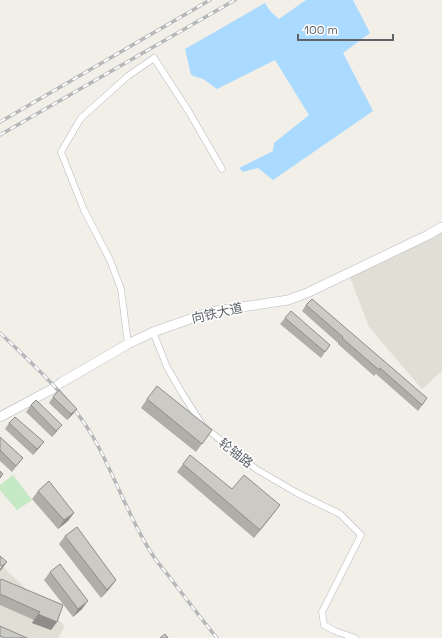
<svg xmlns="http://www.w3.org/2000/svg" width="442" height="638" font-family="'Space Grotesk','Noto Sans SC',sans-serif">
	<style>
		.education { fill: #e1ded6 }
		.green { fill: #c5e8c5 }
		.water { fill: #aadaff }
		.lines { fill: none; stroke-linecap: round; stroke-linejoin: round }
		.street-casing { stroke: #b5b8bc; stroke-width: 7 }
		.secondary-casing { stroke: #b6babf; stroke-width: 10 }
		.street { stroke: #fff; stroke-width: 6 }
		.secondary { stroke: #fff; stroke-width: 9 }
		.rail-casing { stroke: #b6b7b8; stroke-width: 3.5 }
		.rail { stroke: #fff; stroke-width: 2; stroke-dasharray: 6; stroke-linecap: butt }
		.wall { fill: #afaea9 }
		.shaded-wall { fill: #8f8d8a }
		.building { fill: #cccac5; stroke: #8f8d8a }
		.labels { text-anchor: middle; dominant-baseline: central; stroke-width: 3; stroke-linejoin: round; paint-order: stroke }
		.street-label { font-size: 13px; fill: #5f6368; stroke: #fff }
	</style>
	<rect width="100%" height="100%" fill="#f1efe8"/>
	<g class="education">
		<polygon points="442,232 442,371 422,389 369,327 349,275"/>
		<polygon points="0,564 65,626 58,638 0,638"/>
	</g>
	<polygon class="green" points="13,475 32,500 17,510 0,490 0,485"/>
	<polygon class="water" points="306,0 353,0 370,33 343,53 373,111 273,180 258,168 243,172 239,168 273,151 274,143 309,115 275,60 217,89 203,79 191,75 185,49 265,3 270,11 279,19"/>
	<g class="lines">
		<defs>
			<g id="street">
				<polyline points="153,332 167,367 182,393 203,426 256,469 297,493 340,514 361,535 322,612 324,625 335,631 355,638"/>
				<polyline points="128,344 121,289 110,260 84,210 61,152 81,118 128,76 154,58 189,112 222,169"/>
			</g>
			<polyline id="secondary" points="0,417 54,388 62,382 128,344 153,332 210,312 288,300 307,293 428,235 442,227"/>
		</defs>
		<use href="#street" class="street-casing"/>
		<use href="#secondary" class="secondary-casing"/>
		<use href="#street" class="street"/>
		<use href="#secondary" class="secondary"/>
		<defs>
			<g id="rail">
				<polyline points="0,122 210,0"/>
				<polyline points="0,135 235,0"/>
				<path d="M0,333C31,362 72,400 93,437C115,475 128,517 152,554C158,564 167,573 174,583C188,601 202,620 217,638"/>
			</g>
		</defs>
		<use href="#rail" class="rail-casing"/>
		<use href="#rail" class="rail"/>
	</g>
	<g class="wall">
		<polygon points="306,305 423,404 418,411 376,374 374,376 338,344 338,343 302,311"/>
		<polygon points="285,318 330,345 321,358 280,324"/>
		<polygon points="53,397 77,409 72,415 67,420 49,403"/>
		<polygon points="147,399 212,430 196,452 141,408"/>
		<polygon points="31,405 57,431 52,437 26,412"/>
		<polygon points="9,423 44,442 33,455 5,429"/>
		<polygon points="0,437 23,458 12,472 0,461"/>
		<polygon points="183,464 232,489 274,513 254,538 177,472"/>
		<polygon points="38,491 68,521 58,529 32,499"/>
		<polygon points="65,536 116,580 110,588 101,598 59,544"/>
		<polygon points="50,572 82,609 73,617 44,580"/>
		<polygon points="0,580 57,622 51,630 32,623 34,620 0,605"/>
	</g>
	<g class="shaded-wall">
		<polygon points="77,409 72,415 67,420 71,414"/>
		<polygon points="62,425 52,437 56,431"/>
		<polygon points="44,442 39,448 33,455 37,449"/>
		<polygon points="280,505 274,513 254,538 260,530"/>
		<polygon points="74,513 68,521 58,529 64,520"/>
		<polygon points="7,562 1,570 0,571 0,569 2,566"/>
		<polygon points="116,580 110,588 101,598 107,590"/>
		<polygon points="88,601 82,609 73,617 78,609"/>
		<polygon points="38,614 57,622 51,630 32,623"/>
	</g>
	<g class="building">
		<polygon points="312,299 427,398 422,405 380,368 379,370 342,338 343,337 306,305"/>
		<polygon points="291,311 330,345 325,352 285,318"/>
		<polygon points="157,386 212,430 202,444 147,399"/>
		<polygon points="59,390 77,409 71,414 53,397"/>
		<polygon points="36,400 62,425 56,431 31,405"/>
		<polygon points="15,417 44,442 37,449 9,423"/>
		<polygon points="0,437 23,458 16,466 0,450"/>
		<polygon points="190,455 232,489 244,475 280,505 260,530 183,464"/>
		<polygon points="0,471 3,474 0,478"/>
		<polygon points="49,481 74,513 64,520 38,491"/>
		<polygon points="77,527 116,580 107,590 65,536"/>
		<polygon points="0,556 7,562 2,566 0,565"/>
		<polygon points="60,564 88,601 78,609 50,572"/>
		<polygon points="1,579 63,605 57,622 38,614 40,612 0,594 0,581"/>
		<polygon points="0,626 27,638 5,638 0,636"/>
		<polygon points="165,634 168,638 160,638"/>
	</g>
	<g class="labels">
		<g class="street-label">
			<text transform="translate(217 313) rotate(-13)">向铁大道</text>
			<text transform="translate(236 453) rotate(38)">轮轴路</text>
		</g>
	</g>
	<path d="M298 34v6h95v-6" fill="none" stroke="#5f6368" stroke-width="2"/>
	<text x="304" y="34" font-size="12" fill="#5f6368" stroke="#ffffff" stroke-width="3" paint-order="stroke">100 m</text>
</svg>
